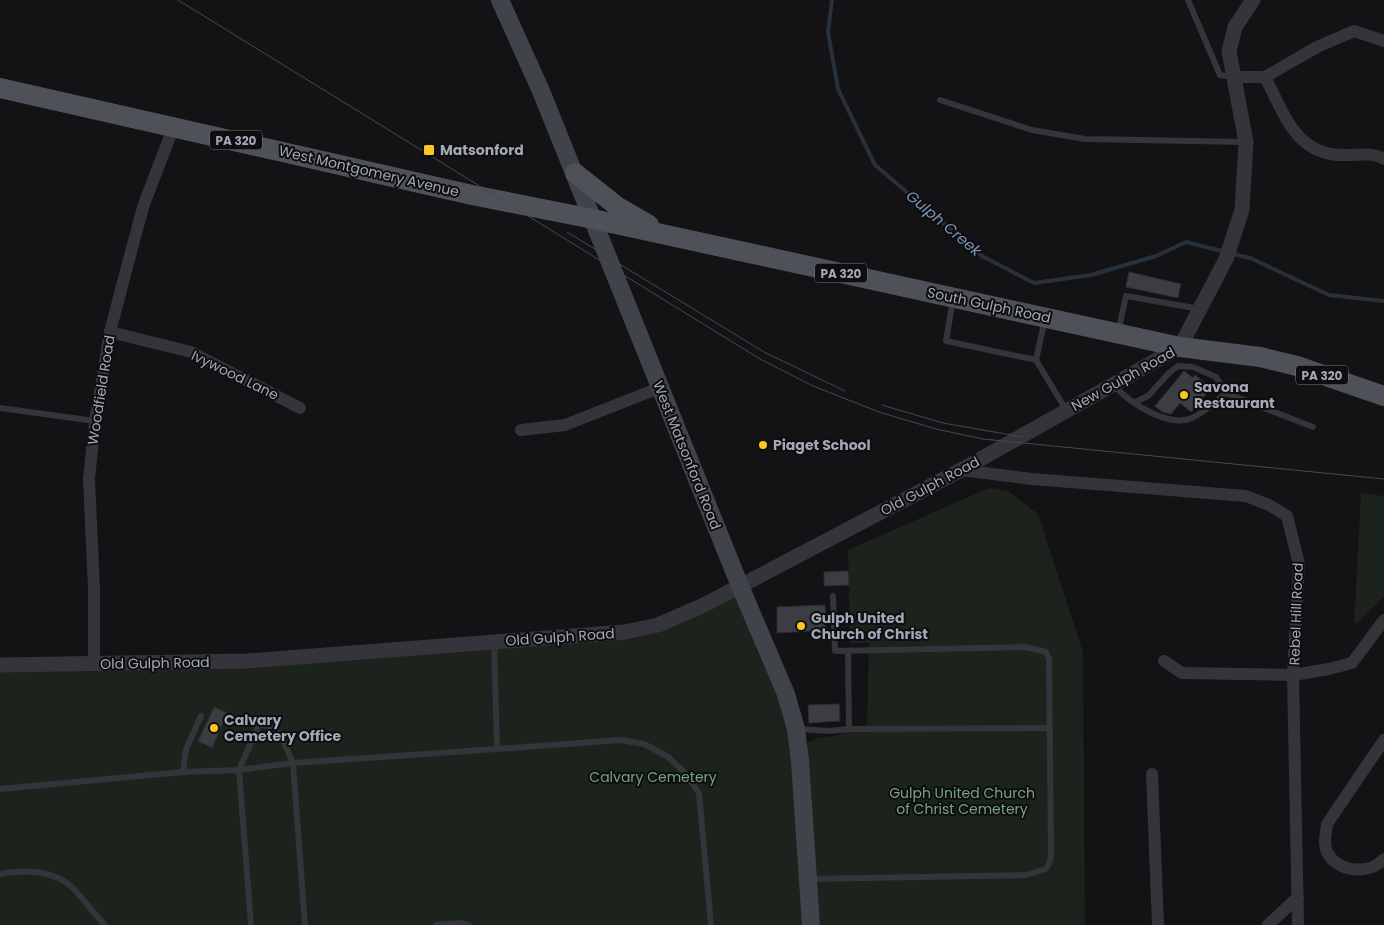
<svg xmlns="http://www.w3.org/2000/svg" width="1384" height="925" font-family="Poppins,sans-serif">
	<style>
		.green { fill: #1b231c }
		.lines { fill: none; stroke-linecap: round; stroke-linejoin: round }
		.stream { stroke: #283039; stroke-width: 4 }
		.building { fill: #3c3d42; stroke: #2d2d31 }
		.service { stroke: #34343a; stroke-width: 6 }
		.minor { stroke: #34343a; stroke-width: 12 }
		.tertiary { stroke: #34343a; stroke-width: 15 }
		.secondary { stroke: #41434a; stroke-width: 18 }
		.primary { stroke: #4f5159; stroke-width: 20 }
		.tram { stroke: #46484f; stroke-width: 1 }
		.poi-dot { fill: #fec622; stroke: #0e0e10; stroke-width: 2 }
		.labels { text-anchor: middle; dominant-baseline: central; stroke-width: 4; stroke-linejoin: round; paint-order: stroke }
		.shield { fill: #0e0e10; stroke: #767a84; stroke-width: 1 }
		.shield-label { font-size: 12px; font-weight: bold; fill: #a3a8b6 }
		.poi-label { font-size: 14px; font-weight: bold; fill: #a3a8b6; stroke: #0e0e10; text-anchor: start }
		.street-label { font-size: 14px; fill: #a3a8b6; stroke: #0e0e10 }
		.park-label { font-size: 14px; fill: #79a37f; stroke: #0e0e10 }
		.water-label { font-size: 15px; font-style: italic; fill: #7893b4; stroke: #0e0e10 }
	</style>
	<rect width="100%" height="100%" fill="#131315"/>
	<g class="green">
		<polygon points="989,488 1008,491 1038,514 1083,652 1085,925 820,925 806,744 817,738 835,736 867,724 869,643 850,643 848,550"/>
		<polygon points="1361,493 1384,496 1384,597 1354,626"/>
		<polygon points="740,586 786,694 811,925 0,925 0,665 247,661 624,632"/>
	</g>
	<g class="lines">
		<g class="stream">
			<polyline points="832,0 828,32 838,89 875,165 982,256 1034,283 1091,275 1156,256 1186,242 1226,252"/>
			<polyline points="1233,254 1250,258 1329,295 1384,301"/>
		</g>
	</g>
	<g class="building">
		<polygon points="1129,272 1181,284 1178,298 1126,287"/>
		<polygon points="1184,371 1193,378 1195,375 1211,388 1191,412 1180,403 1171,414 1162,412 1155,406"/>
		<polygon points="848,571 849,585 824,586 824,572"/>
		<polygon points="825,605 826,630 777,633 777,607"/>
		<polygon points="839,704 840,721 809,723 808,705"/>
		<polygon points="214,707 227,713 212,748 198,741"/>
	</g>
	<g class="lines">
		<g class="service">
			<polyline points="1188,0 1220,75 1233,77"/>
			<polyline points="940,100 1032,130 1085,139 1245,142"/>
			<polyline points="953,300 946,341 1036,360"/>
			<polyline points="1045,319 1036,360 1066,410"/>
			<polyline points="1118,332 1126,296 1200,309"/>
			<path d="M1114,385C1129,403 1168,428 1192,418C1204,413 1216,401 1226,393"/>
			<polyline points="1135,402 1148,396 1169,373 1178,366 1193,367 1216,377 1226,393 1313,427"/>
			<polyline points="0,408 95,421"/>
			<polyline points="494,642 497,749"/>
			<polyline points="798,729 829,731 849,729 848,651"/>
			<polyline points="849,729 1049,728"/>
			<polyline points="183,772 186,749 201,716"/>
			<polyline points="0,789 183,772 239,770 293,763 497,749 621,740 644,744 667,756 683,771 699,793 711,925"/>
			<path d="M0,874C24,869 56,870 74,889C85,901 94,914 105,925"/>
			<polyline points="810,879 1026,875 1046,869 1050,861 1051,853 1049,659 1046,652 1026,647 835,651 833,596"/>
			<polyline points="251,925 239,770 259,724 268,726 280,734 293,763 305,925"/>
			<polyline points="436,925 459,923 469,925"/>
		</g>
		<g class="minor">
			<path d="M1384,41L1354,31L1317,47L1265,77C1285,115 1296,157 1347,155C1360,155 1373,152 1384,159"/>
			<polyline points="1233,77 1265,77"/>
			<polyline points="110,332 191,352 300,408"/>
			<polyline points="521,430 565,425 659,388"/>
			<polyline points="961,470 1032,479 1246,496 1269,505 1287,516 1299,564 1293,675 1298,925"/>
			<polyline points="1164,661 1182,673 1293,675 1329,669 1352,663 1384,620"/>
			<polyline points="94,664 94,589 89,479 95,421 110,332 128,263 144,204 174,126"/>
			<path d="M1384,740L1327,824C1326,833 1323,844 1327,852C1338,873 1369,875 1384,859"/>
			<polyline points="1152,774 1158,925"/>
			<polyline points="1268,925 1298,897"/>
		</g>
		<polyline class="tertiary" points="0,665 247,661 625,632 658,625 704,605 961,470 1180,347 1226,259 1242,210 1246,142 1229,51 1235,27 1253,0"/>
		<polyline class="secondary" points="500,0 541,91 740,586 786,694 796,729 800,761 811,925"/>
		<g class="primary">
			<polyline points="0,88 472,195 593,219 1180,347 1260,357 1297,366 1384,396"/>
			<polyline points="575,173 618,207 649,225"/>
		</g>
		<g class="tram">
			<polyline points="178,0 760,359 813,386 879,412 936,429 983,439 1384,479"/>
			<polyline points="567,232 764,352 845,391"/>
			<polyline points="882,405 943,423 1023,437"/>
		</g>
	</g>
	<g class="poi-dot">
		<rect x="423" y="144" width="12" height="12" rx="2.5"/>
		<circle cx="1184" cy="395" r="5"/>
		<circle cx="763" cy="445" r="5"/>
		<circle cx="801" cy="626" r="5"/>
		<circle cx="214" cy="728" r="5"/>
	</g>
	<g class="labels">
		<g class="shield">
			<rect x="210" y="130.5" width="52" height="19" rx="4"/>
			<rect x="815" y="263.5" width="52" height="19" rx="4"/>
			<rect x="1296" y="365.5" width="52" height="19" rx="4"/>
		</g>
		<g class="shield-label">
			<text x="236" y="140">PA 320</text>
			<text x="841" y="273">PA 320</text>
			<text x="1322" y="375">PA 320</text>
		</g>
		<g class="poi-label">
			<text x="440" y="150">Matsonford</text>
			<text x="1194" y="387">Savona<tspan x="1194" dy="16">Restaurant</tspan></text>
			<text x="773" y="445">Piaget School</text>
			<text x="811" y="618">Gulph United<tspan x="811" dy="16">Church of Christ</tspan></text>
			<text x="224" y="720">Calvary<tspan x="224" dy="16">Cemetery Office</tspan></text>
		</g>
		<g class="street-label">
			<text transform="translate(369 171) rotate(13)">West Montgomery Avenue</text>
			<text transform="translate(989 305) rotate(12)">South Gulph Road</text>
			<text transform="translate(235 375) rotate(26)">Ivywood Lane</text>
			<text transform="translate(1123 379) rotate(-29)">New Gulph Road</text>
			<text transform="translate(101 390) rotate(-81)">Woodfield Road</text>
			<text transform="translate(687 455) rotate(68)">West Matsonford Road</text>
			<text transform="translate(930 486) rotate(-28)">Old Gulph Road</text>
			<text transform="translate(1296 614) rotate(-88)">Rebel Hill Road</text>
			<text transform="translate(560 637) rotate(-4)">Old Gulph Road</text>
			<text transform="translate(155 663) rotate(-1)">Old Gulph Road</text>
		</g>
		<g class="park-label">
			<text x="653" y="777">Calvary Cemetery</text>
			<text x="962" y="793">Gulph United Church<tspan x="962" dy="16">of Christ Cemetery</tspan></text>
		</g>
		<g class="water-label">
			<text transform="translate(944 223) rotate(40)">Gulph Creek</text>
		</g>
	</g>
</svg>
